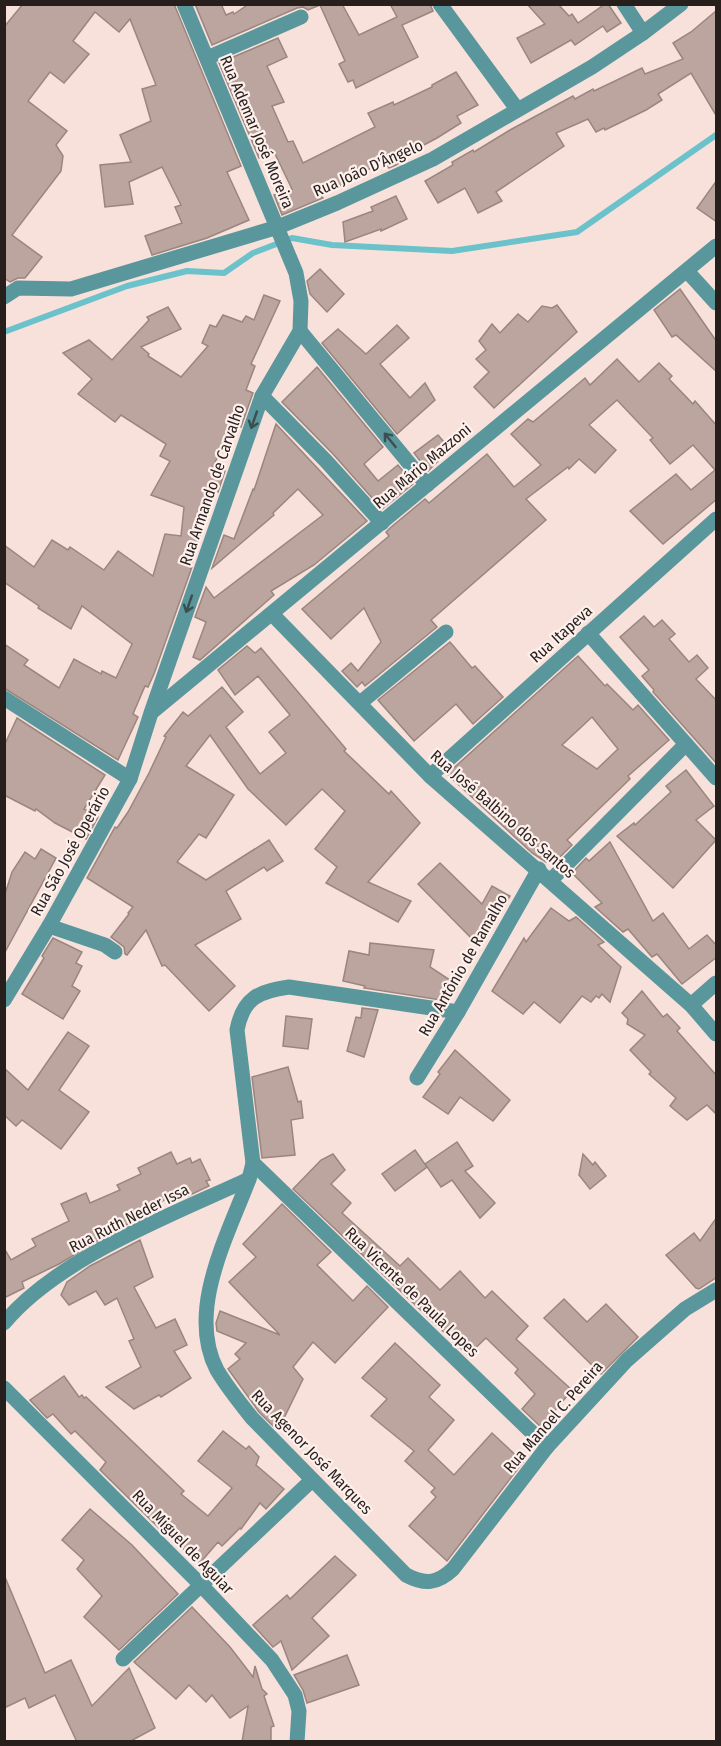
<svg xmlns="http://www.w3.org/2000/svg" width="721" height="1746" font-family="'Fira Sans Condensed',sans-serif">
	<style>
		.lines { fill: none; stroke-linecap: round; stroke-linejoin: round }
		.stream { stroke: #6cc2cb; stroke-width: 6 }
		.building { fill: #bba59e; stroke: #9a857f; stroke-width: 1.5; fill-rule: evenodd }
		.minor { stroke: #59979d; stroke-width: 15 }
		.oneway { stroke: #3b4f50 }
		.labels { text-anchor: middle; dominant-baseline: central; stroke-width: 4.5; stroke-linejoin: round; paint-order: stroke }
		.street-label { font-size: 16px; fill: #271f1c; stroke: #fef0ec }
	</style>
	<rect width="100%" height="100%" fill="#f8e1da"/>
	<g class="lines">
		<polyline class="stream" points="4,332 127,286 187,271 224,273 253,253 292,238 332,245 452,251 577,232 716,135"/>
	</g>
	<g class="building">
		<polygon points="23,4 174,4 241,166 227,172 249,220 207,238 152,255 145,236 182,223 175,207 181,205 162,167 129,182 133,204 105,207 100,165 131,162 120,135 151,121 142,89 156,85 130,19 119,32 95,12 73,41 89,54 64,83 50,72 28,101 67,131 56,145 63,156 61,171 12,235 42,257 25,278 18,278 10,282 4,278 4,27"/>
		<polygon points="195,4 221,4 226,15 233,12 234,14 249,4 342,4 359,35 397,17 390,4 430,4 433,11 402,25 418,57 356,88 353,80 348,82 339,64 345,61 320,5 308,10 303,7 297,8 212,45"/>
		<polygon points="527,4 558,4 569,16 572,14 578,23 605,4 608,4 621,23 607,32 603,26 575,45 571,40 531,63 517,38 545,24"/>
		<polygon points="717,10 717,117 691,73 658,94 662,100 646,110 605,130 604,128 596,132 588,119 556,133 564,146 496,192 502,201 478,213 465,188 438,203 425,181 453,165 452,162 473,150 474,152 510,130 573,96 575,99 593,89 594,91 642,68 645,74 683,59 673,43 691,32"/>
		<polygon points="278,38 287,57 267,66 284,102 272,106 288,142 293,141 303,163 375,127 368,113 393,102 394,105 432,87 432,85 456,72 478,105 457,116 461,123 437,138 403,156 404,160 396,165 389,168 387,165 385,166 382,161 349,182 321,195 323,198 282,215 274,195 292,189 274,152 259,158 219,63"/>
		<polygon points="717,180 717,222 697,208"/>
		<polygon points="396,196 407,219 381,231 381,229 345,242 343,222 373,211 371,207"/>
		<polygon points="320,269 344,294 327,312 310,294 307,281"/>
		<polygon points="680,289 717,342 717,372 676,335 672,337 654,310"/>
		<polygon points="264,295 280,301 251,364 255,366 246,390 253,393 241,427 235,424 213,466 225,471 218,492 213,490 190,569 192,567 154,674 148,687 145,686 133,714 138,717 118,760 4,688 4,644 28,660 24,665 59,688 74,659 101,674 102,671 116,678 132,644 82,606 71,629 38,608 39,606 4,582 4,545 34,567 52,540 68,550 70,547 104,570 118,551 153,576 165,534 181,536 184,507 151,495 170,461 160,456 166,444 121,415 115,422 78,394 92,379 63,353 89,340 112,360 149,320 147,317 168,307 181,329 141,347 149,354 148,356 181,377 208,346 202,343 210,325 216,327 223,315 242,322 246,316 254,320"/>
		<polygon points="557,305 577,332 494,408 474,387 489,372 476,359 486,350 479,341 492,324 500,333 518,314 528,322 542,306 552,308"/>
		<polygon points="397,325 409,338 380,364 410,398 425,383 435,400 397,434 322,343 338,329 366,354"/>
		<polygon points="617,359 639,382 659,363 672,376 669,379 693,404 695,401 717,426 717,499 663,544 630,511 676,474 691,490 715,470 693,445 670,464 650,440 653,438 617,400 589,425 616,450 595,473 579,459 569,469 568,467 526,499 546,520 431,620 437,627 365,686 362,682 357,687 342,671 351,663 358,671 381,642 364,608 331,639 302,609 389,536 386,532 390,528 425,499 429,503 487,454 514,487 541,465 511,434 528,419 533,422 585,378 590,385"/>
		<polygon points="317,367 383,447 364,464 378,481 398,465 413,484 382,509 333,454 282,402"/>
		<polygon points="276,424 367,521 314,565 271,591 274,595 200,660 193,657 206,622 195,617 206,587 214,598 323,515 298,489 273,513 274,515 212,568 224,535 234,539 253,489 254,490"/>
		<polygon points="438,435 450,449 428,471 414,453"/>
		<polygon points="644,616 654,627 662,620 675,634 669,639 689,662 697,655 708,668 696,679 717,701 717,764 653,692 654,690 642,676 649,670 620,637"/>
		<polygon points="450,642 472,668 475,666 503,697 473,724 456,704 414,741 378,700"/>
		<polygon points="247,646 255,653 261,648 346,749 344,751 389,794 391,791 420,823 368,882 411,901 398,922 326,883 337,867 315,849 345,811 322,789 286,825 248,789 210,735 186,766 234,795 206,838 199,834 177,862 206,880 269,840 283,861 267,871 264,867 226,891 241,919 195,945 235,986 209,1011 165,965 162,966 146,930 127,955 125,954 124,947 111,937 129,914 128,913 133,907 87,878 115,827 117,828 128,812 149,773 166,737 164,736 183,712 188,716 222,687 243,712 226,727 260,774 286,753 269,732 290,715 258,676 235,695 218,670"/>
		<path d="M578,656L605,686L607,684L633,710L638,705L669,740L628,776L630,779L567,840L572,845L558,859L553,855L546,862L532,853L447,774ZM592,717L618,749L597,769L562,745Z"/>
		<polygon points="17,718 105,775 84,809 98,817 86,839 55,823 36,809 35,811 4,795 4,746"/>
		<polygon points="686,770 714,806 696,820 716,840 673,888 617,836 634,823 635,825 671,792 666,786"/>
		<polygon points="610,842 653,921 663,913 689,949 707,935 717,946 717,957 682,984 657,954 652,957 628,929 623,932 595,907 602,903 572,873 586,858 589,861"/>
		<polygon points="41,849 56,858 4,954 4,897 12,872 25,852 35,859"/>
		<polygon points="440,863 482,904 492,886 510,896 480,947 418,884"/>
		<polygon points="551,908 569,921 576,917 604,942 598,945 621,967 610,1002 602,994 599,998 596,996 591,1002 582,996 560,1023 534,1002 523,1014 492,991 524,938 526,942"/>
		<polygon points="53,938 82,952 76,963 82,966 72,986 80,991 63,1019 22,994 44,958 42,956"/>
		<polygon points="370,943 434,950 430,967 459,986 447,1001 364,988 365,986 343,981 349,951 369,955"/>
		<polygon points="642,991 663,1017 667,1014 680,1028 677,1031 717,1076 717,1115 707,1105 687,1120 670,1106 676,1098 649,1074 651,1072 630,1050 645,1035 627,1024 628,1019 622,1013"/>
		<polygon points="362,1008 378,1010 364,1057 347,1051 356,1017 361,1018"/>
		<polygon points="286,1016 312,1019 308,1049 283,1046"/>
		<polygon points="68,1032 89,1046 59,1090 89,1112 61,1149 22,1120 16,1126 4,1115 4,1068 28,1090"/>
		<polygon points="455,1050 510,1100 493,1121 460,1097 448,1114 423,1097 440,1074 438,1072"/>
		<polygon points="288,1067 298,1102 301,1101 303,1118 291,1120 295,1155 262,1158 252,1077"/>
		<polygon points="457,1142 473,1166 465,1171 495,1203 480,1218 452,1180 441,1187 425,1164"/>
		<polygon points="415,1150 427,1167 395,1191 382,1174"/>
		<polygon points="171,1152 177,1164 190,1158 192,1163 200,1159 210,1180 206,1181 209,1186 188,1196 185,1190 154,1205 156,1210 114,1231 59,1264 22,1282 24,1288 4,1298 4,1248 11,1260 36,1246 32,1239 69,1221 61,1204 86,1193 90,1203 120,1190 117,1185 141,1174 138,1168"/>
		<polygon points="333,1154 345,1170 331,1184 351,1203 342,1213 400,1266 408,1258 440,1290 460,1271 485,1298 492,1291 528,1326 516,1339 572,1390 552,1414 556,1417 545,1431 522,1409 535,1394 515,1373 518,1369 486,1338 468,1355 293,1189 321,1160"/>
		<polygon points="583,1154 593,1165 595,1162 606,1176 590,1189 579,1175"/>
		<polygon points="282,1204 331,1252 317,1265 353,1301 367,1286 388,1307 335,1363 313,1342 293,1367 303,1379 285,1416 274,1427 259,1412 228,1369 240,1359 235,1354 246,1343 217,1331 216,1323 220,1311 280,1335 229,1282 256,1257 243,1244"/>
		<polygon points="717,1217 717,1277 699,1289 696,1288 666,1255 694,1233 700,1241"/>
		<polygon points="140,1240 153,1277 134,1287 156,1328 175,1319 187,1345 174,1351 191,1378 161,1397 159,1395 134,1409 106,1387 141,1367 129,1341 134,1339 117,1298 105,1305 96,1291 69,1305 61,1295 67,1282 90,1266"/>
		<polygon points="564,1299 587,1322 606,1304 638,1337 601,1374 544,1318"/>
		<polygon points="395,1343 440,1385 429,1397 454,1420 428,1450 454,1475 492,1433 523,1462 447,1561 409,1526 436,1497 431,1492 435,1488 405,1461 414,1451 371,1416 387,1399 362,1378"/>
		<polygon points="64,1376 79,1397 82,1395 84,1398 86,1397 184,1491 181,1494 208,1516 232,1488 198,1461 223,1431 246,1449 249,1446 259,1457 256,1465 284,1489 266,1509 260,1503 241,1529 240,1528 222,1546 218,1542 200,1563 160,1529 100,1470 106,1462 75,1431 71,1434 53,1414 47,1418 30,1400"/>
		<polygon points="90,1509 132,1545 178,1594 119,1650 84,1617 102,1596 77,1569 84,1560 62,1540"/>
		<polygon points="335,1556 356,1575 312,1618 329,1636 292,1670 281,1641 273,1647 253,1625 287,1595 290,1599"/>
		<polygon points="5,1577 45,1673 71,1660 92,1706 129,1668 155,1728 129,1742 77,1742 55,1695 29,1708 25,1698 4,1708"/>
		<polygon points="192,1607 230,1647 253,1677 255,1666 262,1689 267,1694 264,1696 274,1726 271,1727 271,1742 242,1742 248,1706 230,1718 212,1695 206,1702 189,1685 176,1699 134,1662"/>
		<polygon points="347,1655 359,1685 307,1703 303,1690 294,1675"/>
	</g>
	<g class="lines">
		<g class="minor">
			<polyline points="440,4 517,109"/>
			<polyline points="624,4 643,33"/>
			<polyline points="207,58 301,17"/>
			<polyline points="687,271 716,303"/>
			<polyline points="4,297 18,288 71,289 278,227 337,203 433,159 592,67 643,33 681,4"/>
			<polyline points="300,331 427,485"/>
			<polyline points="262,396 326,461 382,523"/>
			<polyline points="272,614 430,776 691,1005 716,1034"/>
			<polyline points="588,633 716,778"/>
			<polyline points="4,698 130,779"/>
			<polyline points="360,703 446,632"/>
			<polyline points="152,712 716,246"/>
			<polyline points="430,776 716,519"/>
			<polyline points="551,880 686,744"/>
			<polyline points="49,926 105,945 115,952"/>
			<polyline points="4,1000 49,926 130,779 151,713 262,396 300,331 301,301 296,273 184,4"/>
			<polyline points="691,1005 716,983"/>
			<path d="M458,1012L289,987C259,991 243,998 237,1030L253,1163L249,1179C228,1235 186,1311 217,1370C227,1387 240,1403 252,1418L406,1575C425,1585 437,1584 453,1569L547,1447L627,1360L685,1309L716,1290"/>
			<polyline points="417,1078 458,1012 539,869"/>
			<polyline points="253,1163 547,1447"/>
			<path d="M4,1323C59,1257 172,1215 249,1179"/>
			<polyline points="4,1388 201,1585 272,1660 295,1695 299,1711 297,1742"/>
			<polyline points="123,1659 312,1480"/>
		</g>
	</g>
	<defs><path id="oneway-shaft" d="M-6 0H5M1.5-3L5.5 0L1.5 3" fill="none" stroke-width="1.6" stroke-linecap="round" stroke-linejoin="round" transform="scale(1.5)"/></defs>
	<g class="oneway">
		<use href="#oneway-shaft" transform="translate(254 420) rotate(109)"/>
		<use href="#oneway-shaft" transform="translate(390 440) rotate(-129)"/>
		<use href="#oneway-shaft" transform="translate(189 604) rotate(109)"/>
	</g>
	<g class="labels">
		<g class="street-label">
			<text transform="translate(257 132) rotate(67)">Rua Ademar José Moreira</text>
			<text transform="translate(368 168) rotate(-24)">Rua João D'Ângelo</text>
			<text transform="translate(422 466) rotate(-40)">Rua Mário Mazzoni</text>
			<text transform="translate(212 485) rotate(-71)">Rua Armando de Carvalho</text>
			<text transform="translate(561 634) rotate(-42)">Rua Itapeva</text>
			<text transform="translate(503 814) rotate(41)">Rua José Balbino dos Santos</text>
			<text transform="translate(70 851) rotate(-61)">Rua São José Operário</text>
			<text transform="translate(463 965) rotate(-60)">Rua Antônio de Ramalho</text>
			<text transform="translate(129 1218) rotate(-27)">Rua Ruth Neder Issa</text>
			<text transform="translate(412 1292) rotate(44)">Rua Vicente de Paula Lopes</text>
			<text transform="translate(553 1417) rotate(-49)">Rua Manoel C. Pereira</text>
			<text transform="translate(312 1452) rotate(46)">Rua Agenor José Marques</text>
			<text transform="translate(183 1542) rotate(46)">Rua Miguel de Aguiar</text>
		</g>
	</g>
	<rect width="721" height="1746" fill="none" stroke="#271f1c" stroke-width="12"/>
</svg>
